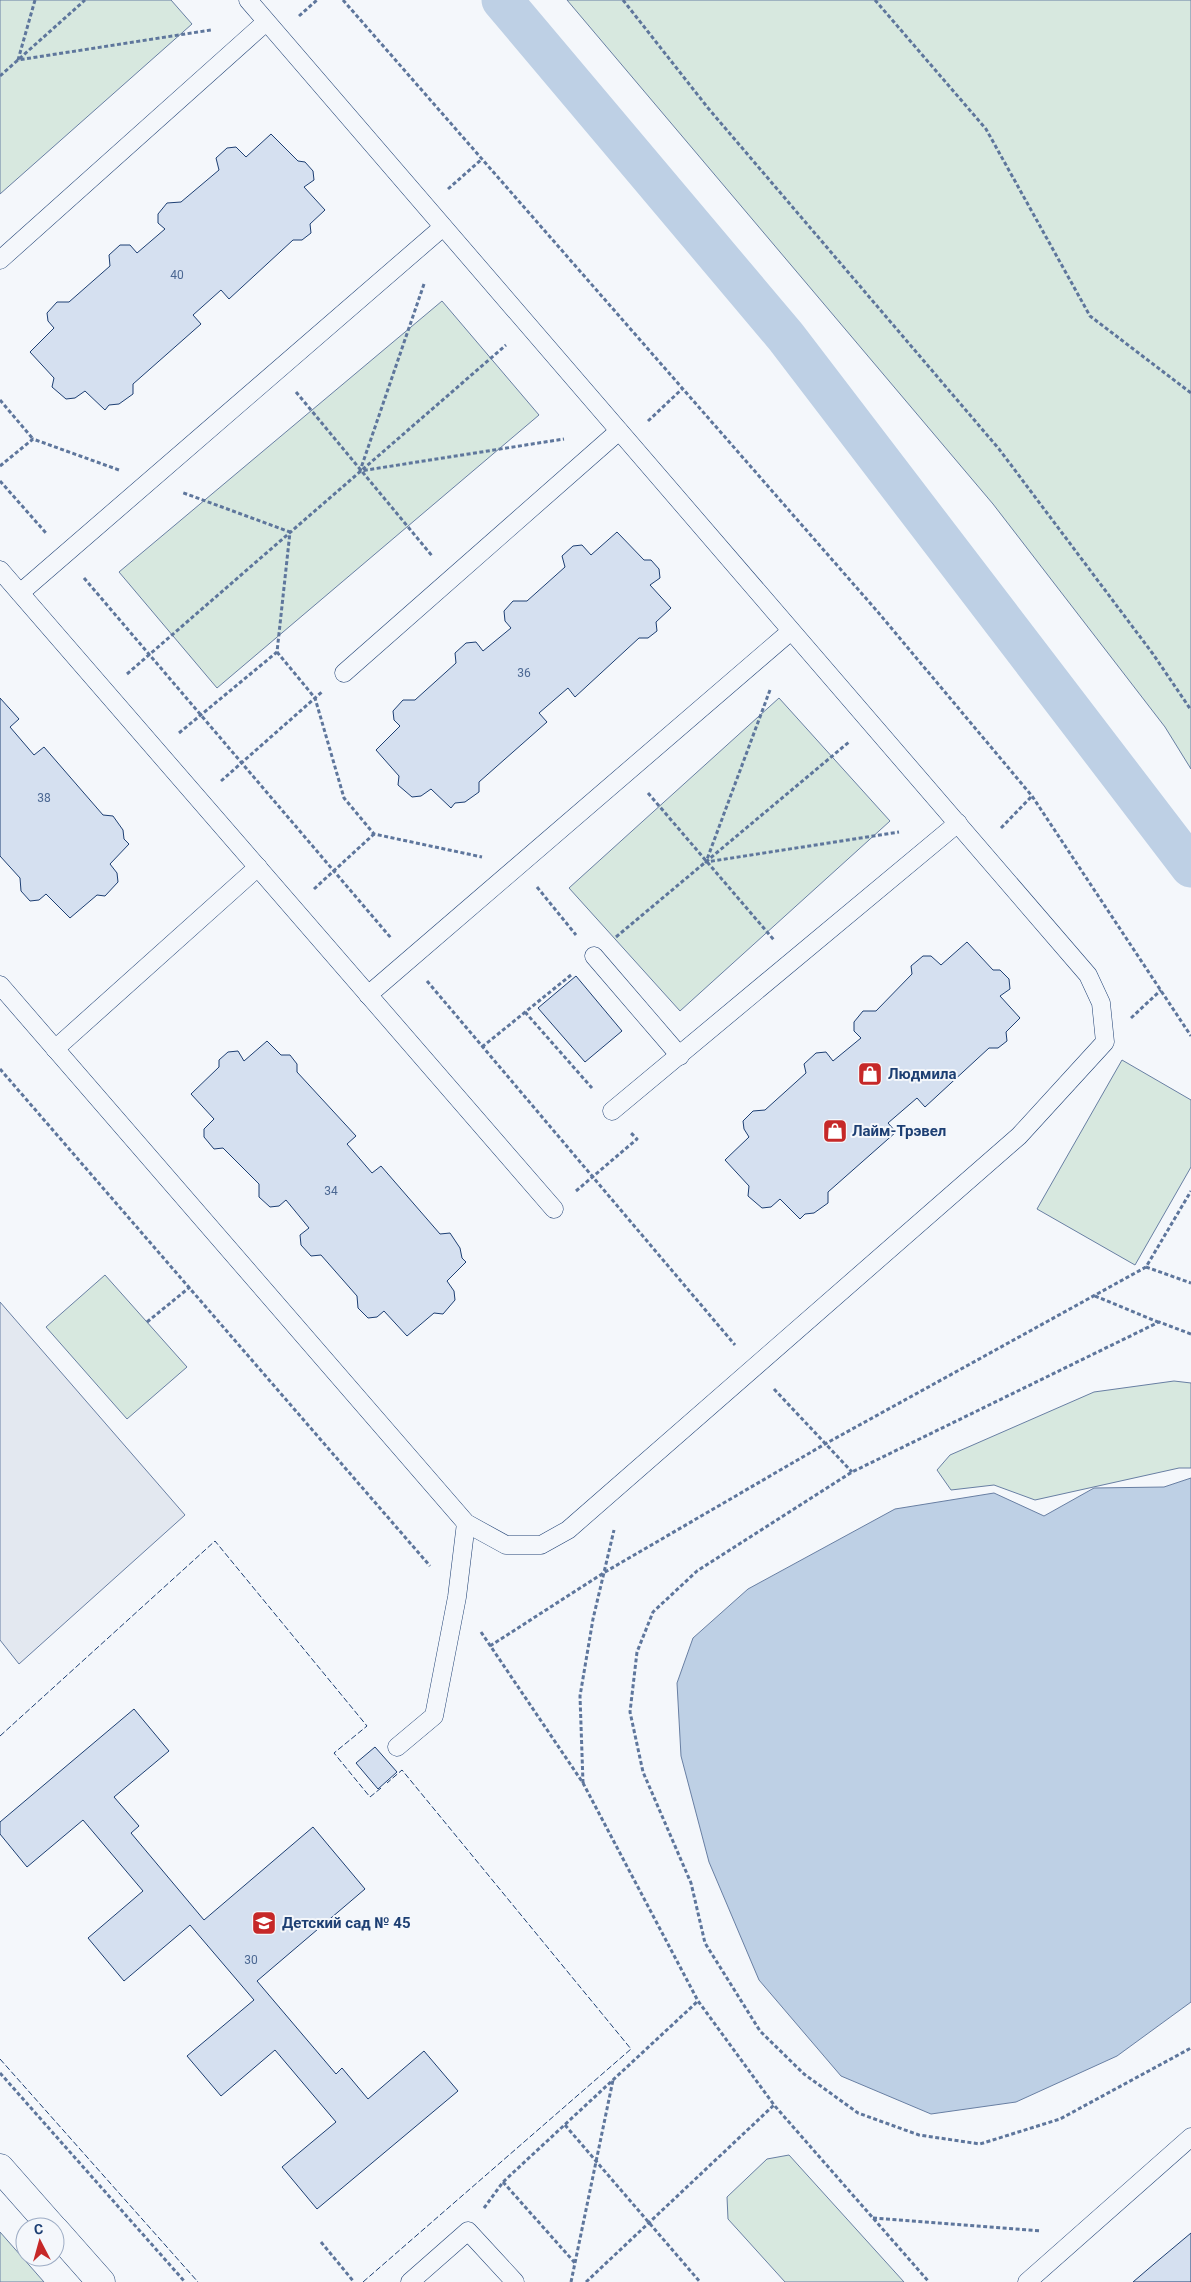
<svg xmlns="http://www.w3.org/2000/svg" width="1191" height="2282" font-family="Roboto,sans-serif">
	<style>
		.green { fill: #d7e8df; stroke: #687fa3 }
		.parking { fill: #e3e8f0; stroke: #687fa3 }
		.water { fill: #bed0e5; stroke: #687fa3 }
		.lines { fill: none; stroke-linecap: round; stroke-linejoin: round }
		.canal { stroke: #bed0e5; stroke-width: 41 }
		.building { fill: #d5e0f0; stroke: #1d3f73 }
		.lane-casing { stroke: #1d3f73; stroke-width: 19 }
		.secondary-casing { stroke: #1d3f73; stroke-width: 29 }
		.path { stroke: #5e769c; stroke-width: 3; stroke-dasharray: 4 2.5; stroke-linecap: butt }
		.lane { stroke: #f4f7fb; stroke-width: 18 }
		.secondary { stroke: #f4f7fb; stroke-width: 28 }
		.fence { stroke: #1d3f73; stroke-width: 1; stroke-dasharray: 6 2.5; stroke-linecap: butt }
		.labels { text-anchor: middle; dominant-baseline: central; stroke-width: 4; stroke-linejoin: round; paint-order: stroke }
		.number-label { font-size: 12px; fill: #4b6792 }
		.poi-label { font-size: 15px; font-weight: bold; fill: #1d3f73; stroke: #f4f7fb; text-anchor: start }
	</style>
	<rect width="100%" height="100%" fill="#f4f7fb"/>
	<g class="green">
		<polygon points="0,0 171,0 192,24 0,194"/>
		<polygon points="567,0 1191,0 1191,769 1165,727 993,504"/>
		<polygon points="442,301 539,415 217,688 119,572"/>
		<polygon points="779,698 890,821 680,1011 569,888"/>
		<polygon points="1122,1060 1191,1100 1191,1167 1135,1265 1037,1209"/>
		<polygon points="105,1275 187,1367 127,1419 46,1327"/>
		<polygon points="1174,1381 1191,1383 1191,1468 1179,1468 1035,1500 994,1485 951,1490 937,1470 950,1455 1094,1392"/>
		<polygon points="789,2155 904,2282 785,2282 728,2219 727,2197 767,2159"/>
		<polygon points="0,2232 44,2282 0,2282"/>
	</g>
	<polygon class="parking" points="0,1302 185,1515 19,1664 0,1640"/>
	<polygon class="water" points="1191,1478 1191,2002 1117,2056 1016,2102 931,2114 841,2076 759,1980 709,1862 681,1756 677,1683 693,1638 748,1589 895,1509 994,1493 1044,1516 1094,1488 1164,1487"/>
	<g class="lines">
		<polyline class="canal" points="502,0 786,337 1191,867"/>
	</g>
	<g class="building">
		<polygon points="271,134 298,161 305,162 313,171 314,180 304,187 325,210 310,224 311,233 302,240 293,240 229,299 221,290 193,315 201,324 133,384 133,394 119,404 109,405 105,410 85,391 75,398 66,399 52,387 54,378 30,352 54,328 48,321 47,313 57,302 69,302 110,266 109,255 120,245 130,245 137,253 165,229 158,223 158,214 167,203 181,202 219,170 216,158 227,148 236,147 246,157"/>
		<polygon points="617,532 644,560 651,560 659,569 660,578 650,585 671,608 656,622 657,631 648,638 639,638 575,697 568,688 539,713 547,722 479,782 479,792 465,802 455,803 451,808 431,789 421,796 412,797 398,785 399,776 376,750 400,726 394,720 393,711 403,700 415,700 456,663 455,653 466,643 476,642 483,651 511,628 505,621 504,611 513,601 527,601 565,567 562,556 573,546 582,545 591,555"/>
		<polygon points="0,698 19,719 10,727 34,755 44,747 103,815 113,816 123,830 124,839 129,844 110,864 117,873 118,882 105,896 97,895 70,918 46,894 39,900 30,901 21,891 20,878 0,856"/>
		<polygon points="967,942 993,970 1000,970 1009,979 1010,989 1000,996 1020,1018 1006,1032 1007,1041 998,1048 989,1048 925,1107 917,1098 888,1123 896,1132 828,1192 828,1203 814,1213 805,1214 800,1219 780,1199 771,1207 762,1208 748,1196 749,1186 725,1160 749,1137 744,1129 743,1121 753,1111 765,1110 806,1073 804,1064 816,1053 826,1052 833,1061 861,1038 854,1031 854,1022 863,1011 876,1011 912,974 911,966 923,956 931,956 941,965"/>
		<polygon points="576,976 622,1031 585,1062 538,1008"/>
		<polygon points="267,1041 281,1055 290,1055 297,1064 297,1072 356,1136 347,1144 372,1173 381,1166 440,1234 450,1233 460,1248 462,1258 466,1262 447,1281 454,1291 455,1300 443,1314 434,1313 407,1336 384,1311 377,1317 368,1318 358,1308 357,1296 321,1255 311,1256 301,1245 300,1235 309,1228 286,1200 279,1206 270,1207 259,1197 259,1184 223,1148 214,1149 204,1137 204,1129 214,1119 191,1094 219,1067 219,1060 228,1052 238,1051 244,1061"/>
		<polygon points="134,1709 169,1751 114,1797 139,1826 131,1833 204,1920 313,1827 365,1889 257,1981 336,2074 342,2068 368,2099 424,2051 458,2091 317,2209 282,2167 336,2122 275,2050 221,2096 187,2056 254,2000 190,1925 124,1981 88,1938 143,1891 83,1820 27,1867 0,1834 0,1822"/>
		<polygon points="375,1747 397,1772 378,1789 356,1763"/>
		<polygon points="1191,2233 1191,2282 1133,2282 1154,2264"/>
	</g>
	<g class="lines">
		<defs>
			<g id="lane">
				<polyline points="0,260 266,22"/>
				<polyline points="0,570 554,1209"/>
				<polyline points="20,593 443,227"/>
				<polyline points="344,673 619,431"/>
				<polyline points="594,956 680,1056"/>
				<polyline points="0,985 466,1523 506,1545 541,1545 568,1530 1019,1136 1105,1042 1101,1003 1088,975 248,0"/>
				<polyline points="368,995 791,631"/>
				<polyline points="55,1049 258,867"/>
				<polyline points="612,1111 958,823"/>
				<polyline points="397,1747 434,1716 457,1597 466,1523"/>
				<polyline points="410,2282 468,2231 515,2282"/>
				<polyline points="1027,2282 1191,2137"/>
			</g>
			<g id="secondary">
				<polyline points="0,2168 52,2227"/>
				<polyline points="55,2230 101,2282"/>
			</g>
		</defs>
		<use href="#lane" class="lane-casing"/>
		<use href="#secondary" class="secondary-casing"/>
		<g class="path">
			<polyline points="35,0 18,60 211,30"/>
			<polyline points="343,0 877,611 1032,796 1191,1036"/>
			<polyline points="623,0 708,108 999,449 1153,654 1191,710"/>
			<polyline points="875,0 986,129 1090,316 1191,393"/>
			<polyline points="299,16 317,0"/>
			<polyline points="0,76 85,0"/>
			<polyline points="448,189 482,159"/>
			<polyline points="424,284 360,471 564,439"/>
			<polyline points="296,392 433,557"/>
			<polyline points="0,400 33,439"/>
			<polyline points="648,421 682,389"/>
			<polyline points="0,466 33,439 119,470"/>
			<polyline points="0,481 46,533"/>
			<polyline points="84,578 391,938"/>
			<polyline points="277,652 315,698 344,798 374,834 482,857"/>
			<polyline points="127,674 506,345"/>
			<polyline points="770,690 706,862 899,832"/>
			<polyline points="179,733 277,652 290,532 181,492"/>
			<polyline points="221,781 323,691"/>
			<polyline points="648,793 774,940"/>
			<polyline points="1001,828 1032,796"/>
			<polyline points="537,887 576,935"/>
			<polyline points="314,889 374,834"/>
			<polyline points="616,937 849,742"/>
			<polyline points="427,981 735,1345"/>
			<polyline points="525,1012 592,1088"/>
			<polyline points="1131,1018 1161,990"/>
			<polyline points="482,1047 571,975"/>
			<polyline points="0,1069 430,1566"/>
			<polyline points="576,1191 637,1139 631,1133"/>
			<polyline points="1146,1267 1191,1283"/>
			<polyline points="1095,1296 1158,1322"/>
			<polyline points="147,1322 190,1287"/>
			<polyline points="1191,1334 1159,1322 852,1472 697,1571 653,1612 637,1652 630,1712 643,1772 691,1883 705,1943 760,2031 804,2074 858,2113 919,2135 980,2144 1060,2119 1191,2048"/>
			<polyline points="774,1389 852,1472"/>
			<polyline points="481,1632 583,1783 698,2001 774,2105 929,2282"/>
			<polyline points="490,1646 605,1572 825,1444 1146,1267 1191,1191"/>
			<polyline points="583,1783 580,1696 593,1619 614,1530"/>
			<polyline points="0,2073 185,2282"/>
			<polyline points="565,2125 700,2282"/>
			<polyline points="503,2182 575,2263"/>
			<polyline points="484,2208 503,2182 698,2001"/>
			<polyline points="873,2218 1041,2231"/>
			<polyline points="321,2242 354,2282"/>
			<polyline points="571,2282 613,2080"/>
			<polyline points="586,2282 774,2105"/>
		</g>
		<use href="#lane" class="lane"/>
		<use href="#secondary" class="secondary"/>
		<g class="fence">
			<polyline points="0,1736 215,1541 367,1726 334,1753 370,1797 381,1788"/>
			<polyline points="0,2059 198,2282"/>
			<polyline points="363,2282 631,2049 402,1770 387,1783"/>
		</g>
	</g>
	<defs>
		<symbol id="shop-square" viewBox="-11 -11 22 22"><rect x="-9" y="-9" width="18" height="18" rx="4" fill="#c62828" stroke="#f4f7fb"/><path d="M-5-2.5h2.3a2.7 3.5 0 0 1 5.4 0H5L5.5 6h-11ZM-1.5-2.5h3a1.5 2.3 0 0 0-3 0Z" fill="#fff"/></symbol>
		<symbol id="school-square" viewBox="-11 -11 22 22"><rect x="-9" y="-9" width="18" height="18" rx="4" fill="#c62828" stroke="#f4f7fb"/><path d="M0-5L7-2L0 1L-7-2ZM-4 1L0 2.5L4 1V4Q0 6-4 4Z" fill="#fff"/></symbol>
	</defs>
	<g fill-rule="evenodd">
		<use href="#shop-square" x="856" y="1060" width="28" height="28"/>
		<use href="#shop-square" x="821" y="1117" width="28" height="28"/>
		<use href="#school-square" x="250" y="1909" width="28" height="28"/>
	</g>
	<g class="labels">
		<g class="number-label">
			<text x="177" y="275">40</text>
			<text x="524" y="673">36</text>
			<text x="44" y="798">38</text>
			<text x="331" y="1191">34</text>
			<text x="251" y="1960">30</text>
		</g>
		<g class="poi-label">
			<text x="888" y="1074">Людмила</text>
			<text x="852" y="1131">Лайм-Трэвел</text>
			<text x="282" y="1923">Детский сад № 45</text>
		</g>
	</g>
	<g transform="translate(40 2242) rotate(354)"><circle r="24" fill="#f4f7fb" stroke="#9eadc5"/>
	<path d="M0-4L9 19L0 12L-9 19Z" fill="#c62828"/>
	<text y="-8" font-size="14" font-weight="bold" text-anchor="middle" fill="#1d3f73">С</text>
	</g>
</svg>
